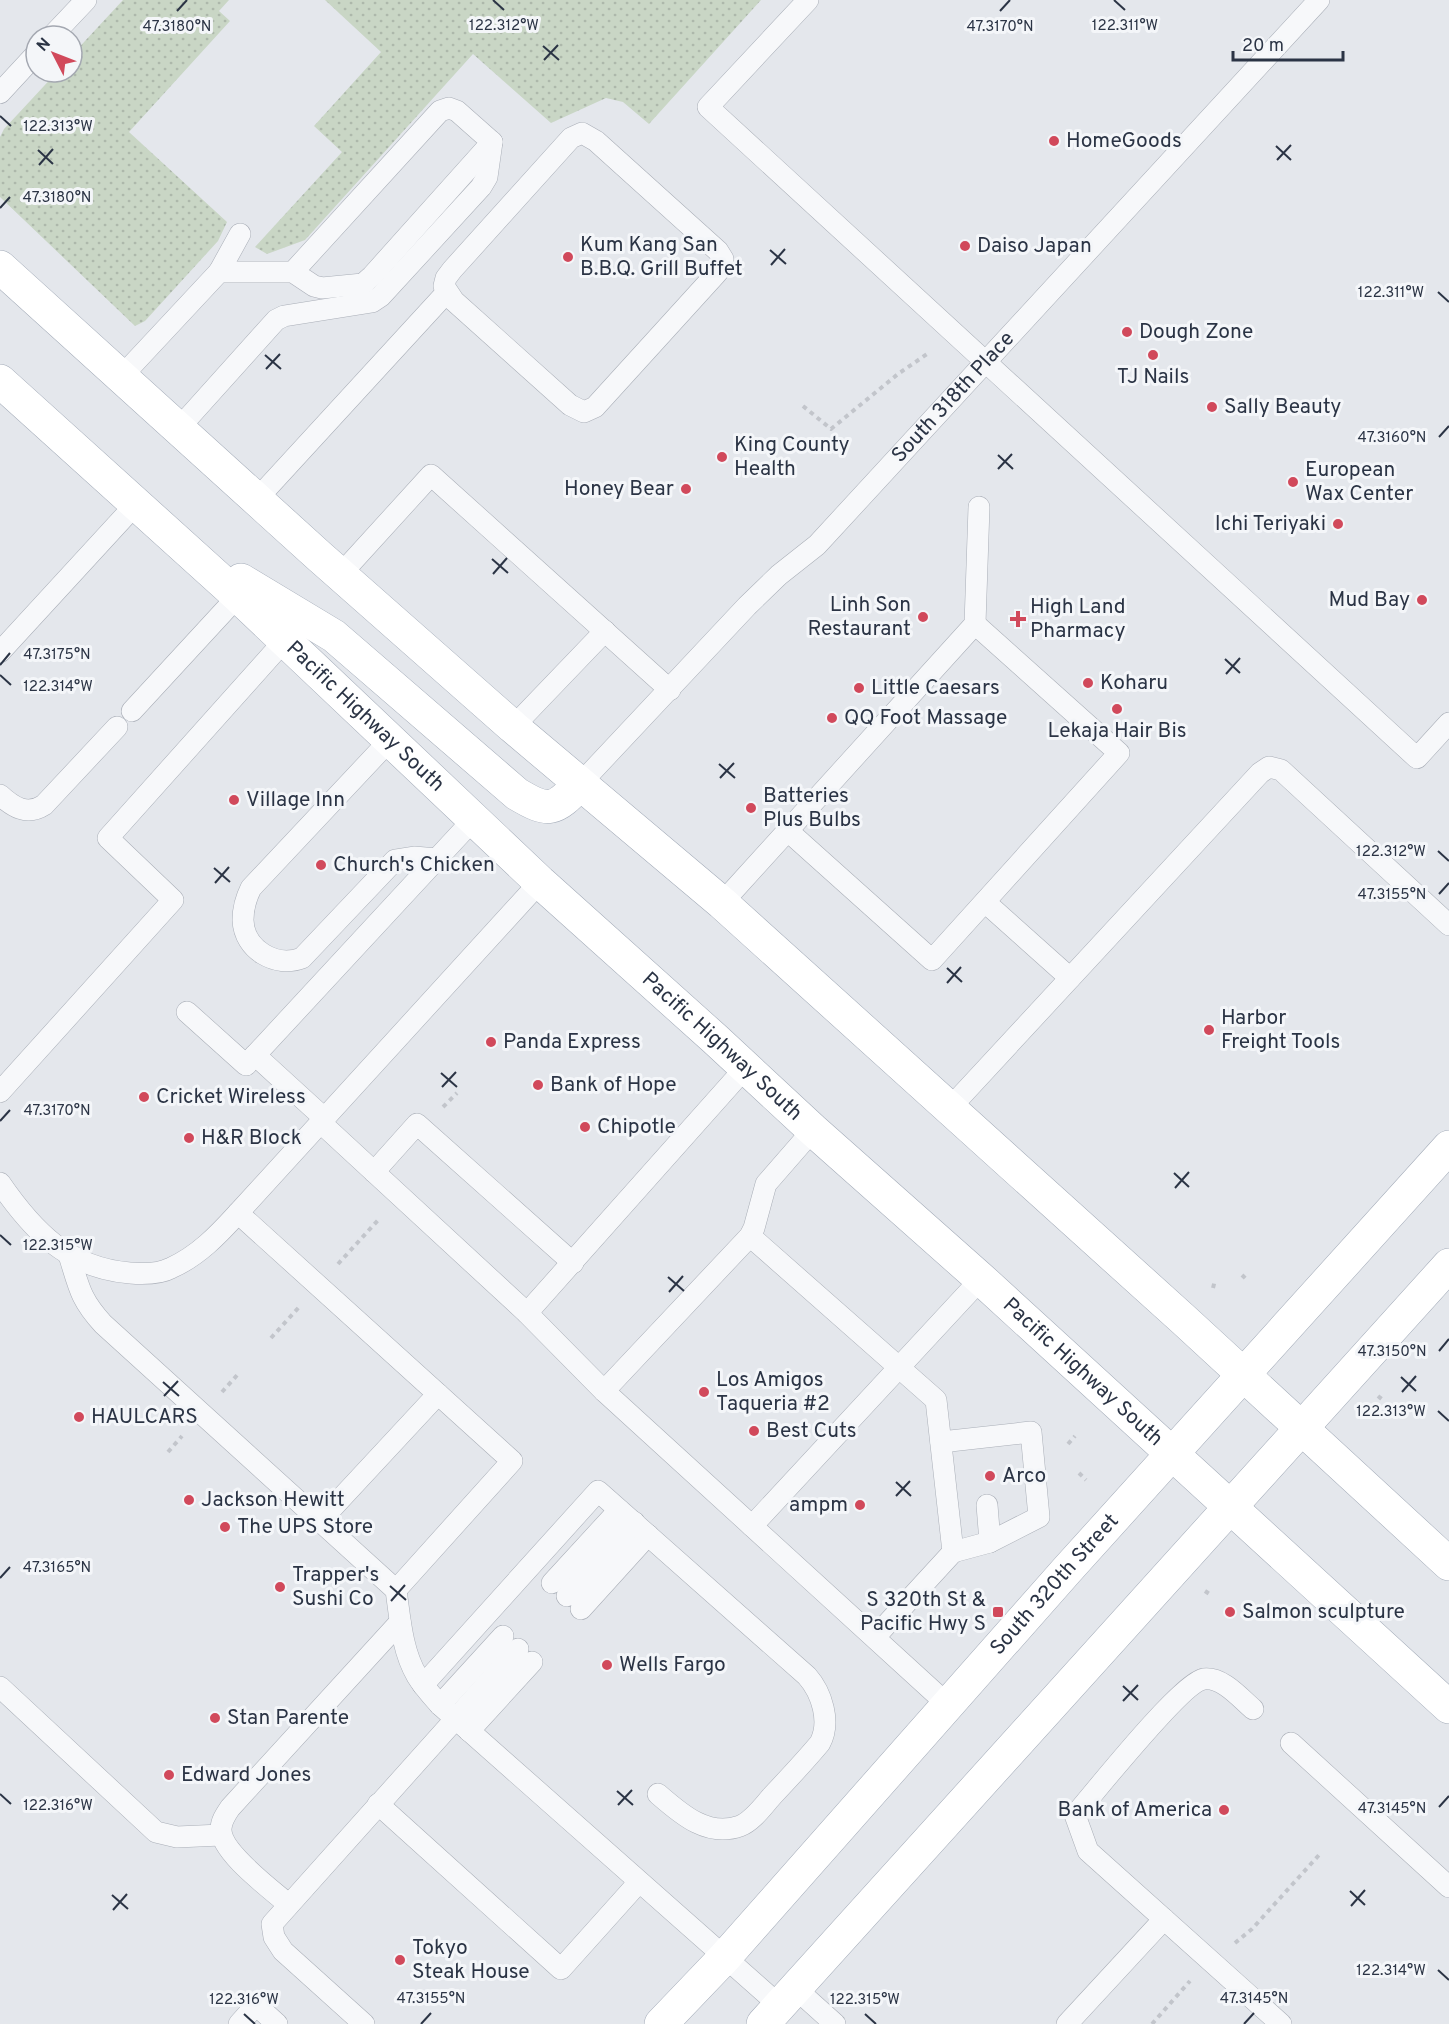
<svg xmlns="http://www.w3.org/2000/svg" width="1449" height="2024" font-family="Overpass,sans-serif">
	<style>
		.grass { fill: url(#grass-dots) }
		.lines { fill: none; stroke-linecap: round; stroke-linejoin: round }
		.lane-casing { stroke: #a9aeb7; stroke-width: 22 }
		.primary-casing { stroke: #a3abb8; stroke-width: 34 }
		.path { stroke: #c2c5cb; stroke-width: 4; stroke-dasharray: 4.5 4.5; stroke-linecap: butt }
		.lane { stroke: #f7f8fa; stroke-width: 21 }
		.primary { stroke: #fff; stroke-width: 33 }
		.ticks { fill: none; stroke: #2b3445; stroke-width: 2 }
		.poi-dot { fill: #d1495b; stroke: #f4f6f9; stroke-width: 2 }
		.labels { text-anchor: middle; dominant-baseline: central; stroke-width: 6; stroke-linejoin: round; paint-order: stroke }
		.poi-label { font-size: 21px; fill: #2b3445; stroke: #f4f6f9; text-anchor: start }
		.street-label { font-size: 21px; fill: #2b3445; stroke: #f4f6f9 }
		.ticks-label { font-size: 15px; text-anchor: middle; fill: #2b3445; stroke: #f4f6f9; stroke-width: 6; stroke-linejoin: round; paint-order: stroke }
	</style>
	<defs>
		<pattern id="grass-dots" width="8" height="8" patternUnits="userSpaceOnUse" patternTransform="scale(1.5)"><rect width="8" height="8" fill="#c9d6c5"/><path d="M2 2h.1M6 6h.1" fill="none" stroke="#adb8ab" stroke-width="1.8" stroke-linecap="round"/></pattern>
	</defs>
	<rect width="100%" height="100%" fill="#e4e7ec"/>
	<g class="grass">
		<polygon points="123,0 229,0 219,11 230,21 129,132 227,222 218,241 145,321 135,326 0,197 0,137 4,129 57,72 72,72 72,55"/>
		<polygon points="325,0 761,0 649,124 623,102 606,98 551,123 473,54 305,240 267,254 255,247 342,152 314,126 381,52"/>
	</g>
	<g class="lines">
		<defs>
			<g id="lane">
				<polyline points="808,0 708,107 1417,758 1449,723"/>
				<polyline points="52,36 86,0"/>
				<polyline points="0,93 36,54"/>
				<polygon points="582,133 596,141 718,251 723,259 721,268 715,275 595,407 584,412 570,405 454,301 444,286 446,278 452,270 571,138"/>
				<polyline points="219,272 240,234"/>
				<polyline points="121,377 219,272 293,272 314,286 322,288 363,284 372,276 492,142 457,111 449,108 440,111 293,272"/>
				<polyline points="179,428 276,320 284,316 372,302 381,296 481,187 487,177 492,142"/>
				<polyline points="257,499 447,292"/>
				<polyline points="340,575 431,475 670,690"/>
				<polyline points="0,652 136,504"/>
				<polyline points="132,711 238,596"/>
				<polyline points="513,727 605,631"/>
				<path d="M390,740L251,888C246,898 243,909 243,920C244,950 276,968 302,958L395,860L414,857L437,859"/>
				<path id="s1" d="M580,784L747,606L779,575L817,545L1319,0"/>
				<path d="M0,795C13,807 27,816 44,805L117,727"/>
				<polyline points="788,831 932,960 1119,753 975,624"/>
				<polyline points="985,902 1070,978"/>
				<polyline points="722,903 975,624 979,507"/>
				<polyline points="187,1012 246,1065 473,820"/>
				<polyline points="255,1055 324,1118"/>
				<polyline points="0,1092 173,900 108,838 285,640"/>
				<polyline points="949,1109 1260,773 1269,767 1281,770 1449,925"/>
				<polyline points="320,1122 527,1313 604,1391 947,1704"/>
				<polyline points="374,1172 417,1124 573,1263"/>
				<path d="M0,1183C33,1231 68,1268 130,1273C143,1274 160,1274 171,1268C198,1256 218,1235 238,1213L540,882"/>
				<polyline points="238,1213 512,1461 396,1590"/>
				<polyline points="750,1236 936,1400 953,1552 875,1637"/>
				<path d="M69,1255C79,1287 80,1299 103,1324L396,1590C400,1618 402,1651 417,1676C423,1686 432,1696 440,1705L779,2005"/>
				<polyline points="527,1313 746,1067"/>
				<polyline points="604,1391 750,1236 754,1228 766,1184 813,1130"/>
				<polyline points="941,1442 1031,1432 1039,1517 990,1542 953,1552"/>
				<polyline points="987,1505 990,1542"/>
				<polyline points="320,1521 438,1394"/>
				<polyline points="752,1526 981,1279"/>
				<polyline points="552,1583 619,1510"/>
				<polyline points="567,1596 634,1522"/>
				<polyline points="581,1609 648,1535"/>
				<path d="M423,1685L598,1491L807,1676C822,1693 831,1722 820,1743C805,1761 789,1778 773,1795C764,1805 753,1821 740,1826C707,1838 680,1813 658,1794"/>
				<polyline points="0,1687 156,1832 177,1837 221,1835"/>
				<polyline points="440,1705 503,1636"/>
				<path d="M1253,1709C1240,1698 1223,1677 1204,1679C1182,1682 1095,1792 1075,1815L1088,1851L1281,2024"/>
				<polyline points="469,1731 532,1662"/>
				<polyline points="1291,1743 1449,1887"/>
				<polyline points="378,1804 561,1969 639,1882"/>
				<path d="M288,1904C271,1889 220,1852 221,1829C221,1821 226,1814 230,1808L400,1622"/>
				<polyline points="795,1988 835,2024"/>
				<polyline points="239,2024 256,2005 277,2024"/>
				<polyline points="364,2024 283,1951 274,1937 272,1924 518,1649"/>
				<polyline points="1067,2024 1164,1919"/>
			</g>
			<g id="primary">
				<polyline points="0,267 319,556 513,727 722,903 1184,1320 1449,1564"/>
				<path id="s2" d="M0,381L238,596L540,882L715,1039L813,1130L981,1279L1449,1707"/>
				<path d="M241,580L334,636L517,794C549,813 554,811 580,784"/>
				<path id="s3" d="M661,2024L725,1957L1067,1570L1449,1147"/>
				<polyline points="763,2024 1449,1265"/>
			</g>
		</defs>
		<use href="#lane" class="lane-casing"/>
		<use href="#primary" class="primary-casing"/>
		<g class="path">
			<polyline points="803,406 831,429 898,374 930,352"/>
			<polyline points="443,1107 457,1093"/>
			<polyline points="338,1264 380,1218"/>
			<polyline points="1242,1275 1246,1279"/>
			<polyline points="1213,1288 1215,1280"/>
			<polyline points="271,1338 300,1306"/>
			<polyline points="222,1392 239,1373"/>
			<polyline points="1378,1396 1384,1401"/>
			<polyline points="1068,1444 1075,1436"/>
			<polyline points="168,1452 182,1436"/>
			<polyline points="1079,1473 1086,1480"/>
			<polyline points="1205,1591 1211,1595"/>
			<polyline points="1235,1943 1252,1929 1319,1855"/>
			<polyline points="1152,2024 1190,1981"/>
		</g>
		<use href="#lane" class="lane"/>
		<use href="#primary" class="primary"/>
	</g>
	<path class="ticks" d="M493,0L504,10M1114,0L1125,10M177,11L187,0M1000,11L1010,0M543,46L559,60M544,60L558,45M0,116L11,126M1276,146L1291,160M38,150L53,164M1277,160L1291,145M39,165L53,149M0,208L10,197M770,250L786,264M771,265L785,249M1438,292L1449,302M265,355L281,369M266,369L280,354M1439,437L1449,426M998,455L1013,469M998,469L1012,454M492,559L508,573M493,574L507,558M1225,659L1240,673M0,665L10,653M1226,674L1240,658M0,675L11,685M719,764L735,778M720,778L734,763M1438,851L1449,861M214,868L230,882M215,883L229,867M1439,894L1449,883M947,968L962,982M947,983L961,967M441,1073L457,1087M442,1087L456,1072M0,1121L10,1110M1174,1173L1189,1187M1175,1188L1189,1172M0,1235L11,1245M668,1277L684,1291M669,1292L683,1276M1439,1351L1449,1339M1401,1377L1416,1391M163,1382L179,1396M1402,1392L1416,1376M164,1396L178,1381M1438,1411L1449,1421M896,1482L911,1496M896,1496L910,1481M0,1578L10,1567M390,1586L406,1600M391,1601L405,1585M1123,1686L1138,1700M1123,1701L1138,1685M617,1791L633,1805M0,1794L11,1804M618,1805L632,1790M1439,1807L1449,1796M1350,1891L1365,1905M112,1895L128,1909M1351,1906L1365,1890M113,1910L127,1894M1438,1970L1449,1980M244,2014L255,2024M865,2014L876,2024M421,2024L431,2013M1244,2024L1254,2013"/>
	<g class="poi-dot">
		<circle cx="1054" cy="141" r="6"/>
		<circle cx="965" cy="246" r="6"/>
		<circle cx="568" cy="257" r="6"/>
		<circle cx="1127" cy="332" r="6"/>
		<circle cx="1153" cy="355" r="6"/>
		<circle cx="1212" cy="407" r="6"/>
		<circle cx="722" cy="457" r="6"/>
		<circle cx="1293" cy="482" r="6"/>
		<circle cx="686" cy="489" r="6"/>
		<circle cx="1338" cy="524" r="6"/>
		<circle cx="1422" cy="600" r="6"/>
		<circle cx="923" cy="617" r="6"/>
		<path d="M1015 610h6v6h6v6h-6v6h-6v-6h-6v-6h6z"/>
		<circle cx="1088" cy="683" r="6"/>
		<circle cx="859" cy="688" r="6"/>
		<circle cx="1117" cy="709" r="6"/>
		<circle cx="832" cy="718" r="6"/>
		<circle cx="234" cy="800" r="6"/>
		<circle cx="751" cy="808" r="6"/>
		<circle cx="321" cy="865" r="6"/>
		<circle cx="1209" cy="1030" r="6"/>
		<circle cx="491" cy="1042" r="6"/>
		<circle cx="538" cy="1085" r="6"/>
		<circle cx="144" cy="1097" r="6"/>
		<circle cx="585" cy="1127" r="6"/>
		<circle cx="189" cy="1138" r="6"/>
		<circle cx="704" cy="1392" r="6"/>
		<circle cx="79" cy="1417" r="6"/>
		<circle cx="754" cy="1431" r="6"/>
		<circle cx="990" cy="1476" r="6"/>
		<circle cx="189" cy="1500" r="6"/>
		<circle cx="860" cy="1505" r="6"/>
		<circle cx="225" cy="1527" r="6"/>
		<circle cx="280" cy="1587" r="6"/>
		<rect x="992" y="1606" width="12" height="12" rx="3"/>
		<circle cx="1230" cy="1612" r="6"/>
		<circle cx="607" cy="1665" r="6"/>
		<circle cx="215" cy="1718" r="6"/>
		<circle cx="169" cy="1775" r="6"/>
		<circle cx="1224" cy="1810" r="6"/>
		<circle cx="400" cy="1960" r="6"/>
	</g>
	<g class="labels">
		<g class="poi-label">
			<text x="1066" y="141">HomeGoods</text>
			<text x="580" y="245">Kum Kang San<tspan x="580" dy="24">B.B.Q. Grill Buffet</tspan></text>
			<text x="977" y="246">Daiso Japan</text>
			<text x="1139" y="332">Dough Zone</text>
			<text x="1153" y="377" text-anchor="middle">TJ Nails</text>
			<text x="1224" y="407">Sally Beauty</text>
			<text x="734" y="445">King County<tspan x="734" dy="24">Health</tspan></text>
			<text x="1305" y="470">European<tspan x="1305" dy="24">Wax Center</tspan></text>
			<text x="674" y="489" text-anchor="end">Honey Bear</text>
			<text x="1326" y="524" text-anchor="end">Ichi Teriyaki</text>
			<text x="1410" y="600" text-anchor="end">Mud Bay</text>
			<text x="911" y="605" text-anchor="end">Linh Son<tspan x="911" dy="24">Restaurant</tspan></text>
			<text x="1030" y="607">High Land<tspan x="1030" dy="24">Pharmacy</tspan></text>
			<text x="1100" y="683">Koharu</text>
			<text x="871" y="688">Little Caesars</text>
			<text x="844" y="718">QQ Foot Massage</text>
			<text x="1117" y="731" text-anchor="middle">Lekaja Hair Bis</text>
			<text x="763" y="796">Batteries<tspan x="763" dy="24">Plus Bulbs</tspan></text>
			<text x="246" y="800">Village Inn</text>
			<text x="333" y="865">Church's Chicken</text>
			<text x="1221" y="1018">Harbor<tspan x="1221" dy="24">Freight Tools</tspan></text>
			<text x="503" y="1042">Panda Express</text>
			<text x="550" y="1085">Bank of Hope</text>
			<text x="156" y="1097">Cricket Wireless</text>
			<text x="597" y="1127">Chipotle</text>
			<text x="201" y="1138">H&amp;R Block</text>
			<text x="716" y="1380">Los Amigos<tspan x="716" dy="24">Taqueria #2</tspan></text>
			<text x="91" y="1417">HAULCARS</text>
			<text x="766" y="1431">Best Cuts</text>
			<text x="1002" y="1476">Arco</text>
			<text x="201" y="1500">Jackson Hewitt</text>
			<text x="848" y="1505" text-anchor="end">ampm</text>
			<text x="237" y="1527">The UPS Store</text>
			<text x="292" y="1575">Trapper's<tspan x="292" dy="24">Sushi Co</tspan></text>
			<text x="986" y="1600" text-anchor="end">S 320th St &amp;<tspan x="986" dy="24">Pacific Hwy S</tspan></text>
			<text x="1242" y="1612">Salmon sculpture</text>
			<text x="619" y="1665">Wells Fargo</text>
			<text x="227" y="1718">Stan Parente</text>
			<text x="181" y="1775">Edward Jones</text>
			<text x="1212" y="1810" text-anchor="end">Bank of America</text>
			<text x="412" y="1948">Tokyo<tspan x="412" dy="24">Steak House</tspan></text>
		</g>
		<g class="street-label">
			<text stroke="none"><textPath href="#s1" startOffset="538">South 318th Place</textPath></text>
			<text stroke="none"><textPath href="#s2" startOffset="496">Pacific Highway South</textPath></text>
			<text stroke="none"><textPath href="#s2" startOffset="982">Pacific Highway South</textPath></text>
			<text stroke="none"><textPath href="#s2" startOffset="1468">Pacific Highway South</textPath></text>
			<text stroke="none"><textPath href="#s3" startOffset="590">South 320th Street</textPath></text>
		</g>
	</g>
	<g class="ticks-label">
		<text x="504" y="30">122.312°W</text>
		<text x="1125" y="30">122.311°W</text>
		<text x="177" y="31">47.3180°N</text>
		<text x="1000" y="31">47.3170°N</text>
		<text x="58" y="131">122.313°W</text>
		<text x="57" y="202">47.3180°N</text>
		<text x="1391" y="297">122.311°W</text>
		<text x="1392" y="442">47.3160°N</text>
		<text x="57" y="659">47.3175°N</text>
		<text x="58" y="691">122.314°W</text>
		<text x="1391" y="856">122.312°W</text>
		<text x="1392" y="899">47.3155°N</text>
		<text x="57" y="1115">47.3170°N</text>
		<text x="58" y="1250">122.315°W</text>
		<text x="1392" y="1356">47.3150°N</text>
		<text x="1391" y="1416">122.313°W</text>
		<text x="57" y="1572">47.3165°N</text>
		<text x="58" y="1810">122.316°W</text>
		<text x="1392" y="1813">47.3145°N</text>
		<text x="1391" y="1975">122.314°W</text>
		<text x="431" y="2003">47.3155°N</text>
		<text x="1254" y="2003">47.3145°N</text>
		<text x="244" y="2004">122.316°W</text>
		<text x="865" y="2004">122.315°W</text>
	</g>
	<g transform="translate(54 54) rotate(312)"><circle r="28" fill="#f4f6f9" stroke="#a4a8b1" stroke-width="1.5"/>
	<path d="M0-4.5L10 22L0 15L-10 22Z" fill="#d1495b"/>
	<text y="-9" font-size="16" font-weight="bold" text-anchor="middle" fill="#2b3445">N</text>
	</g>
	<path d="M1233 51v9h110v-9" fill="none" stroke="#2b3445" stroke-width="3"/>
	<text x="1242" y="51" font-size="18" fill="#2b3445" stroke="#f4f6f9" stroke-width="4.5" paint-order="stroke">20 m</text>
</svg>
